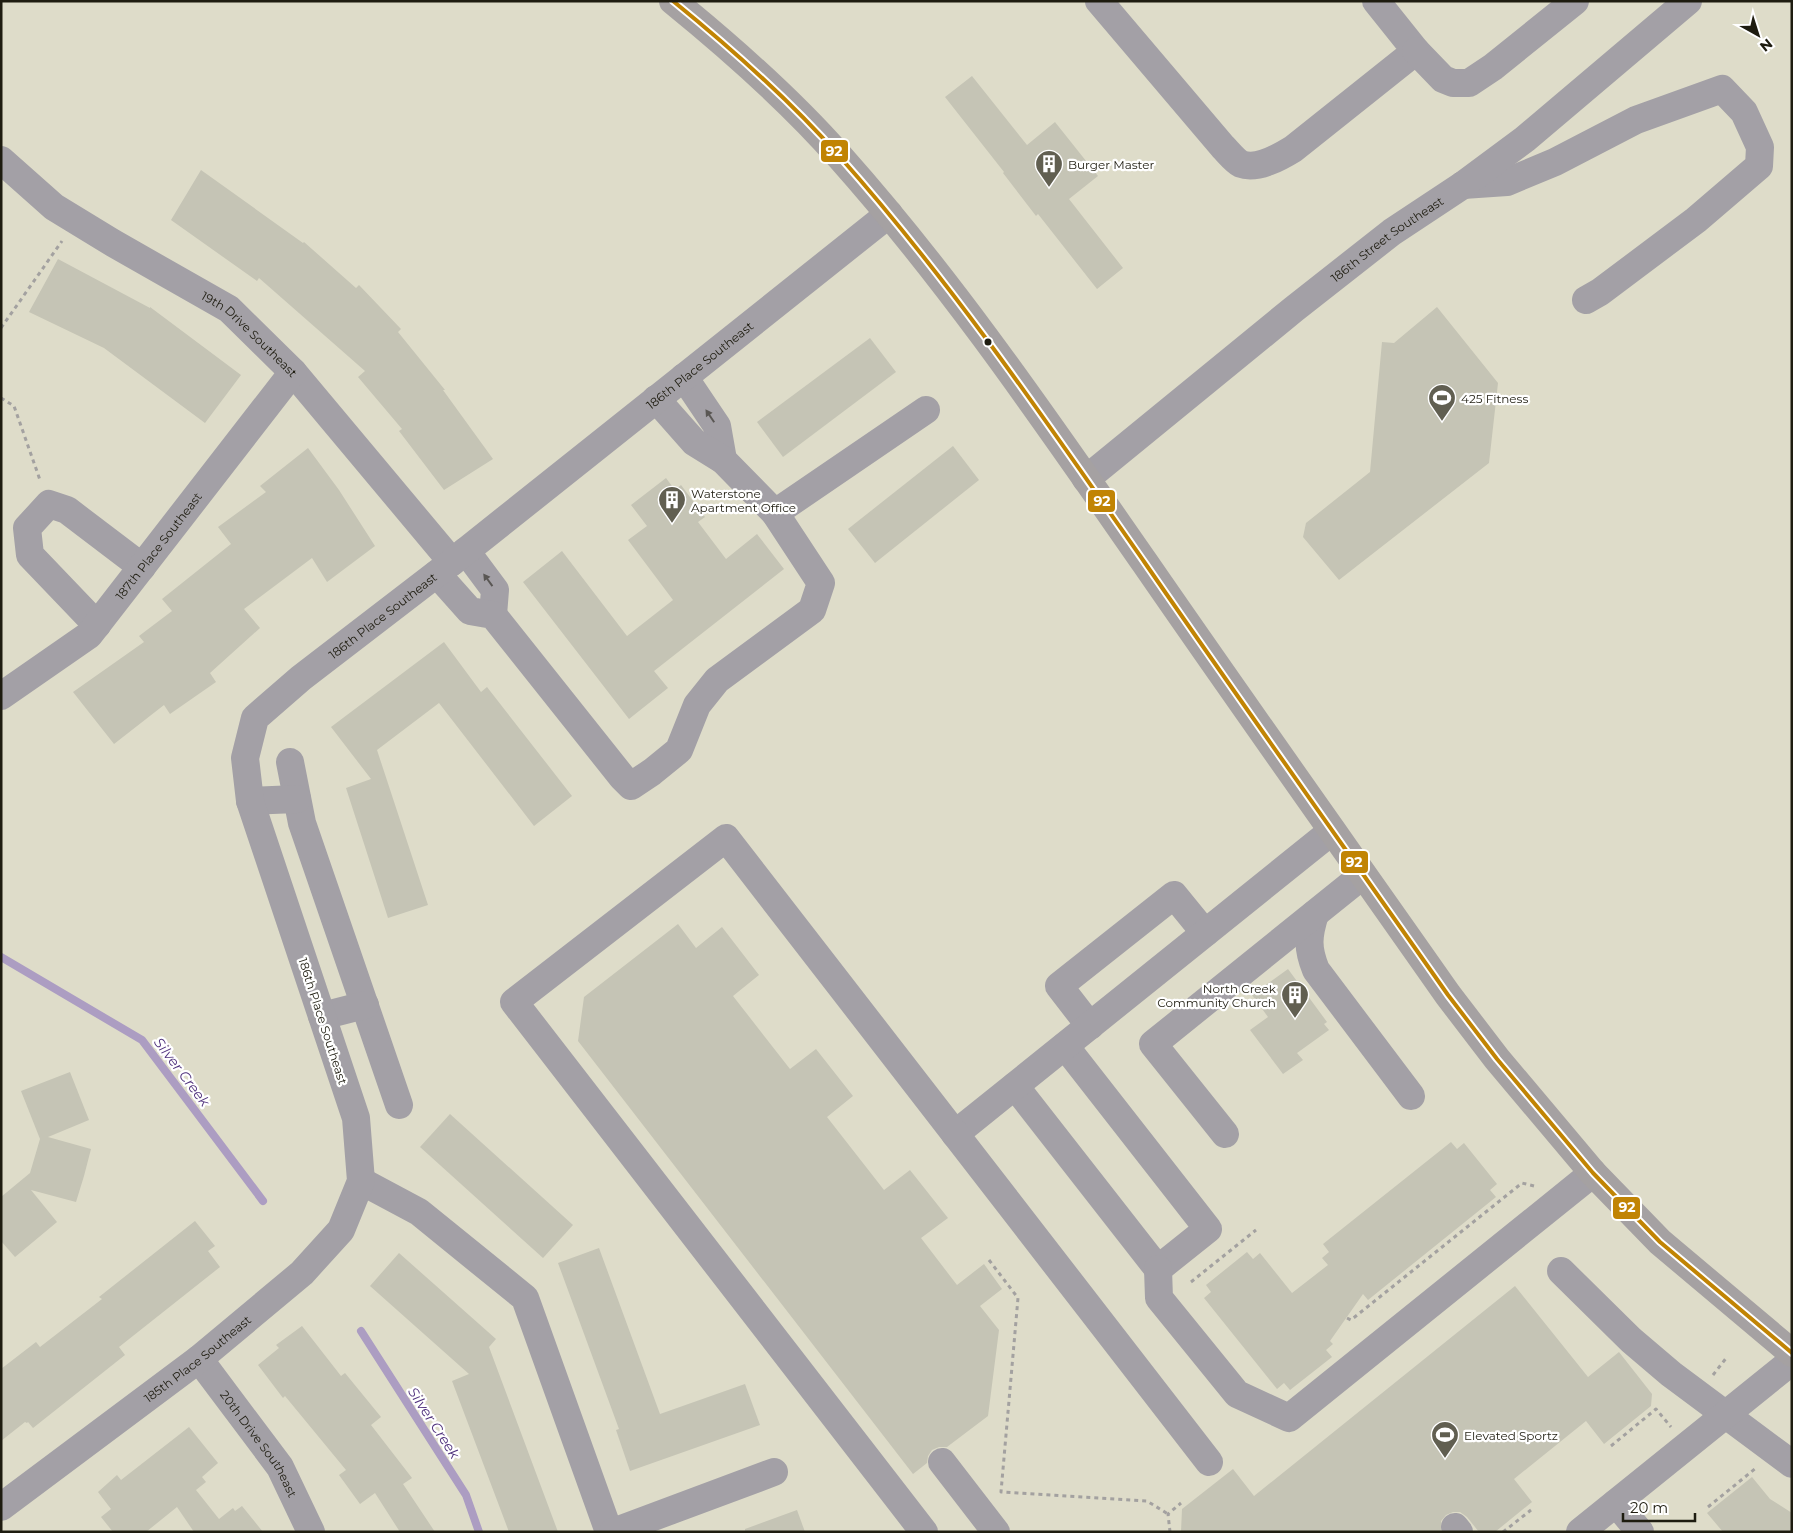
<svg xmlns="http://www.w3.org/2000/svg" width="1793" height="1533" font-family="Montserrat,sans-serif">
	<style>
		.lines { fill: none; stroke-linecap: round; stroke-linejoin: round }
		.stream { stroke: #ac9dc2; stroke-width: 8 }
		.building { fill: #c5c4b5 }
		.path { stroke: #a3a1a0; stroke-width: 3; stroke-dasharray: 4 4; stroke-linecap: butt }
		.minor { stroke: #a3a0a6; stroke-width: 28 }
		.major { stroke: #a5a1a2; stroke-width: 28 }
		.bus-1-casing { stroke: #fff; stroke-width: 8 }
		.bus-1 { stroke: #c18404; stroke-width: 4 }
		.oneway { fill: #5a5754 }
		.bus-dot { fill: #1e1c10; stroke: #fff; stroke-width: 2 }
		.labels { text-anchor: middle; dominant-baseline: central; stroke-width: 4.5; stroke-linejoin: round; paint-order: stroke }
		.poi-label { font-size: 12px; fill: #1e1c10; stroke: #fff; text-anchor: start }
		.street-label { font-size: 12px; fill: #1e1c10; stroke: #fff }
		.water-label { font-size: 14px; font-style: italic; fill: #50327d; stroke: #fff }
		.line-badge { stroke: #fff; stroke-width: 2 }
		.badge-label { font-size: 14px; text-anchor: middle; font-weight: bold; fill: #fff }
	</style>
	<rect width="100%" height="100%" fill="#dedcc9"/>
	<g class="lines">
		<g class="stream">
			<polyline points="1,957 142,1040 263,1201"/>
			<polyline points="361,1331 466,1495 479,1532"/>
		</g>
	</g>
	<g class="building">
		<polygon points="972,76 1027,145 1055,122 1098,176 1069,199 1123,268 1097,289 1038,214 1036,216 1003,173 1004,172 945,97"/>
		<polygon points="201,170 303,243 304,242 356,288 359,285 401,329 398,332 445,390 443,390 493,459 444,490 399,431 402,429 358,377 365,371 259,278 257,281 171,220"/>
		<polygon points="58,259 150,308 150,307 241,375 205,423 104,348 29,312"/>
		<polygon points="1437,307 1498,383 1489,463 1339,580 1303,537 1306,523 1370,472 1382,342 1394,343"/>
		<polygon points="870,338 896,372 783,457 757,422"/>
		<polygon points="953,446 979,480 875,563 848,529"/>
		<polygon points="308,448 339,490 375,546 327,582 312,558 244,609 260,628 210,673 216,682 170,714 164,705 114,744 73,692 144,642 139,636 172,611 162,599 231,544 218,527 266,492 260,486"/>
		<polygon points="666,478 675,490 681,485 705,517 698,522 726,559 757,534 784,569 654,671 668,688 629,719 523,582 562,551 627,636 673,600 628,540 647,526 631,505"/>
		<polygon points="444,642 481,692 487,687 572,796 534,826 439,703 377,750 428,905 388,918 346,788 371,779 331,727"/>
		<polygon points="678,924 696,948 722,927 759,975 733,996 790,1069 816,1049 853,1096 827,1117 884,1190 910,1170 948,1218 921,1238 957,1285 984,1264 1002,1289 980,1306 999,1330 988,1416 947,1447 939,1447 932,1450 928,1456 927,1463 913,1474 578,1041 584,997"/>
		<polygon points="1288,969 1327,1022 1324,1024 1329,1030 1297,1053 1303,1060 1283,1074 1250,1030 1268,1017 1252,995"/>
		<polygon points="70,1072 89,1120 48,1137 91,1149 84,1176 76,1202 31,1190 57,1222 15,1257 1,1241 1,1197 30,1173 40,1139 21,1091"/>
		<polygon points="450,1114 573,1225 543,1258 420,1147"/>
		<polygon points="1451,1142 1457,1149 1464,1143 1497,1184 1490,1190 1496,1197 1368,1300 1363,1294 1330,1341 1333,1344 1326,1350 1332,1357 1290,1390 1284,1383 1277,1389 1204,1298 1211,1292 1206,1285 1247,1252 1253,1259 1260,1253 1292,1293 1328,1265 1322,1258 1329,1252 1323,1244"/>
		<polygon points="195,1221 215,1246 208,1251 220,1267 119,1347 125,1355 33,1428 28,1422 27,1423 25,1422 1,1441 1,1369 36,1342 40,1347 102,1299 99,1297"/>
		<polygon points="599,1248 660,1414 745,1384 760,1425 630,1471 616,1430 619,1429 558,1263"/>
		<polygon points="399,1253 496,1339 489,1347 558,1532 509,1532 452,1381 469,1374 370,1286"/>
		<polygon points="1515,1286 1588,1377 1619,1352 1652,1394 1651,1406 1604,1444 1586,1421 1514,1479 1532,1502 1495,1532 1479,1532 1467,1517 1460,1512 1453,1512 1446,1515 1441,1521 1441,1532 1181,1532 1182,1509 1233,1469 1254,1496"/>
		<polygon points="302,1326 341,1376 345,1373 381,1417 371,1425 412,1478 403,1484 435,1532 400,1532 375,1493 360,1504 339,1475 346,1470 285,1396 283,1398 258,1365 279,1348 276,1345"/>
		<polygon points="189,1427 218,1463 202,1477 206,1482 196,1490 219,1519 233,1508 235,1511 242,1506 263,1532 194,1532 177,1507 146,1532 113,1532 101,1517 111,1509 98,1492 117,1475 121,1480"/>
		<polygon points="1752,1477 1770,1499 1792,1513 1792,1532 1723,1532 1707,1513"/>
		<polygon points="797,1510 805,1532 745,1532 745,1529"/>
	</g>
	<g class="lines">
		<g class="path">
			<polyline points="1,328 62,241"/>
			<polyline points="1,398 14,406 40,480"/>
			<polyline points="989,1260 1018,1298 1001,1492 1147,1501 1168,1514"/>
			<polyline points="1191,1282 1256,1230"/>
			<polyline points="1347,1318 1351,1320 1522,1183 1534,1186"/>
			<polyline points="1713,1375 1727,1357"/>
			<polyline points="1611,1446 1656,1409 1671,1427"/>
			<polyline points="1708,1507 1756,1468"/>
			<polyline points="1170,1532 1168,1514 1181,1503"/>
			<polyline points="1503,1532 1531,1510"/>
		</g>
		<g class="minor">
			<path d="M1099,1L1223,147C1228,152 1235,161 1241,164C1257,170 1280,157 1293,149L1416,51L1376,1"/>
			<polyline points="1416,51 1443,79 1453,83 1469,83 1493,67 1575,1"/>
			<path id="s1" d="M1,160L54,207L113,243L229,309L293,372L452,562"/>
			<polyline points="1463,185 1507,182 1555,162 1636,120 1722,89 1744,112 1760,147 1759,166 1696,220 1600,292 1586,300"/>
			<polyline points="684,377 717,426 723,460"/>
			<path id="s2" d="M1086,479L1294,309L1392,232L1463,185L1525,139L1688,1"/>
			<polyline points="775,513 926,410"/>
			<polyline points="466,551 495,590 493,615"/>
			<polyline points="437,574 470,611 493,615 622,777 631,786 652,772 679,750 697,705 717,680 812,610 821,583 775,513 723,460 694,442 656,399"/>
			<polyline points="97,625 30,555 27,528 49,504 67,510 142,567"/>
			<path id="s3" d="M1,696L89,635L293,372"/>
			<polyline points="290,762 302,823 399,1105"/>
			<polyline points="250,801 297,799"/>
			<path d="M1315,914C1308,936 1307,948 1316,970L1411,1096"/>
			<polyline points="322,1016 365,1005"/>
			<polyline points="1090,1026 1059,986 1174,895 1205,933"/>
			<polyline points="1015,1086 1158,1269 1208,1229 1065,1046"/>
			<polyline points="955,1134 1332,831"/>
			<polyline points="1225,1134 1153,1044 1363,875"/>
			<polyline points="361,1181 419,1212 525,1298 609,1532"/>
			<polyline points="1158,1269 1159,1298 1237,1394 1289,1418 1593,1173"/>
			<polyline points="1561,1271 1631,1340 1671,1374 1792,1464"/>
			<path id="s4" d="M199,1359L280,1467L311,1532"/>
			<polyline points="942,1462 996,1532"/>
			<polyline points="1616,1503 1640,1532"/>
			<path id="s5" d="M1,1507L199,1359L302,1273L341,1230L361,1181L356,1118L250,801L245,758L255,718L301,678L452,562L889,214"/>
			<polyline points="1455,1527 1459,1532"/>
			<polyline points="613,1532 774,1472"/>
			<polyline points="924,1532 514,1002 726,838 1209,1462"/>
			<polyline points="1580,1532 1792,1361"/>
		</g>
		<path class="major" d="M673,1C732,49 790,100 840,157C953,284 1048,424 1145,563C1245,708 1347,851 1448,995L1497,1059L1593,1173L1660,1242L1792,1353"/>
		<defs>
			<path id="bus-1" d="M673,1C732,49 790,100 840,157C953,284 1048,424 1145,563C1245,708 1347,851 1448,995L1497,1059L1593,1173L1660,1242L1792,1353"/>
		</defs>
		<use href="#bus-1" class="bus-1-casing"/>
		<use href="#bus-1" class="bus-1"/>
	</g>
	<defs><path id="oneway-solid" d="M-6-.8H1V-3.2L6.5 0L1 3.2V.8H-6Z" transform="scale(1.25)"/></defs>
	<g class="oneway">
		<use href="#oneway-solid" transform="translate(710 416) rotate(-124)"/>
		<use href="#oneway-solid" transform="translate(488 580) rotate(-126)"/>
	</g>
	<defs>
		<symbol id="building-pin" viewBox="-11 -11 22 30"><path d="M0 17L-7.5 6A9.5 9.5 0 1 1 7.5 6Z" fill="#615f51" stroke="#fff"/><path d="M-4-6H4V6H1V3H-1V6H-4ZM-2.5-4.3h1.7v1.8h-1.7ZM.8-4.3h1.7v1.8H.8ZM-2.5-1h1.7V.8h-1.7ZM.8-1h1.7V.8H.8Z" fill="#fff"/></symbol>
		<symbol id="stadium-pin" viewBox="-11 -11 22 30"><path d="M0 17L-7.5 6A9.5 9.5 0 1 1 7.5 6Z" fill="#615f51" stroke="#fff"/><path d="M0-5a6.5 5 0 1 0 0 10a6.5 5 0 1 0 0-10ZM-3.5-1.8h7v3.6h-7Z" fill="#fff"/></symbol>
	</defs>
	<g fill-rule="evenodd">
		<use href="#building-pin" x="1033" y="148" width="32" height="43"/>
		<use href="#stadium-pin" x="1426" y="382" width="32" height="43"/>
		<use href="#building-pin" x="656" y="484" width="32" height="43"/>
		<use href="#building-pin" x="1279" y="979" width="32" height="43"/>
		<use href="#stadium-pin" x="1429" y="1419" width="32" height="43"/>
	</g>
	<circle class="bus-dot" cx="988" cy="342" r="4.5"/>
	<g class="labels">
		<g class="poi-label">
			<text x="1068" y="164">Burger Master</text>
			<text x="1461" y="398">425 Fitness</text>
			<text x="691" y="493">Waterstone<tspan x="691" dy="14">Apartment Office</tspan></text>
			<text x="1276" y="988" text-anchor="end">North Creek<tspan x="1276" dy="14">Community Church</tspan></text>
			<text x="1464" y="1435">Elevated Sportz</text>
		</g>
		<g class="street-label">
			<text stroke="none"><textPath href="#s2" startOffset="385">186th Street Southeast</textPath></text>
			<text stroke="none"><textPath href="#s1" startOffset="305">19th Drive Southeast</textPath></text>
			<text stroke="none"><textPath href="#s5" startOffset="1542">186th Place Southeast</textPath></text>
			<text stroke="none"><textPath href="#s3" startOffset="220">187th Place Southeast</textPath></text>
			<text stroke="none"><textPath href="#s5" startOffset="1138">186th Place Southeast</textPath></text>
			<text transform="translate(323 1021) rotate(72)">186th Place Southeast</text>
			<text stroke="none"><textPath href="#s5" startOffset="246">185th Place Southeast</textPath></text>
			<text stroke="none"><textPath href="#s4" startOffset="104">20th Drive Southeast</textPath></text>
		</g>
		<g class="water-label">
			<text transform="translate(182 1072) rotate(53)">Silver Creek</text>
			<text transform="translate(434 1423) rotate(57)">Silver Creek</text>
		</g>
	</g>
	<g class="line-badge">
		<rect x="820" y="139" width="29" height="24" rx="5" fill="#c18404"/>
		<rect x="1087" y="489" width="29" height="24" rx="5" fill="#c18404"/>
		<rect x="1340" y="850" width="29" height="24" rx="5" fill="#c18404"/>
		<rect x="1612" y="1196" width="29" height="24" rx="5" fill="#c18404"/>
	</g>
	<g class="badge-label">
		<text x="834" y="156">92</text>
		<text x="1102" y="506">92</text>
		<text x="1354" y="867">92</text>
		<text x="1627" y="1212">92</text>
	</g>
	<rect width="1793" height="1533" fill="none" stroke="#1e1c10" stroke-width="5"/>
	<g transform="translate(1758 35) rotate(141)" stroke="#ffffff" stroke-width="4" paint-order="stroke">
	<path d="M0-4L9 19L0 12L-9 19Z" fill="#1e1c10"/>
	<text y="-8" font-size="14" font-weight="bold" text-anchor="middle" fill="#1e1c10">N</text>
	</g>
	<path d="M1623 1513v8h72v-8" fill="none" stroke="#1e1c10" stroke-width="2.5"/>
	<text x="1630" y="1513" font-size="15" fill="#1e1c10" stroke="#ffffff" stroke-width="4" paint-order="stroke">20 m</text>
</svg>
